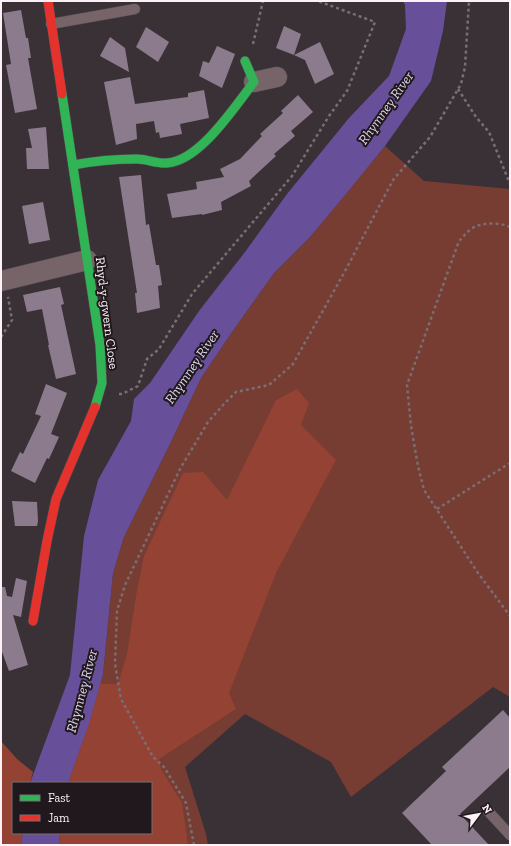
<svg xmlns="http://www.w3.org/2000/svg" width="511" height="846" font-family="'Zilla Slab',serif">
	<style>
		.green { fill: #773c32 }
		.forest { fill: #944233 }
		.water { fill: #684f9a }
		.building { fill: #8c7b8d }
		.lines { fill: none; stroke-linecap: round; stroke-linejoin: round }
		.lane-casing { stroke: #544d51; stroke-width: 11 }
		.street-casing { stroke: #544d51; stroke-width: 21 }
		.fast-casing { stroke: #544d51; stroke-width: 10 }
		.jam-casing { stroke: #544d51; stroke-width: 10 }
		.path { stroke: #7b6d71; stroke-width: 2.5; stroke-dasharray: 3 3; stroke-linecap: butt }
		.lane { stroke: #766469; stroke-width: 10 }
		.street { stroke: #766469; stroke-width: 20 }
		.fast { stroke: #30b455; stroke-width: 9 }
		.jam { stroke: #e5322d; stroke-width: 9 }
		.labels { text-anchor: middle; dominant-baseline: central; stroke-width: 4; stroke-linejoin: round; paint-order: stroke }
		.street-label { font-size: 13px; fill: #fcf1f7; stroke: #20181c }
		.water-label { font-size: 14px; font-style: italic; fill: #ded8ef; stroke: #20181c }
	</style>
	<rect width="100%" height="100%" fill="#3a3136"/>
	<polygon class="green" points="385,146 424,181 510,189 510,697 493,687 351,797 331,762 245,714 185,767 206,834 208,845 59,845 60,833 151,833 151,783 68,783 103,674 113,573 124,537 170,444 201,378 230,335 274,273 310,237"/>
	<g class="forest">
		<polygon points="297,389 309,403 301,425 336,460 276,573 229,693 236,709 159,759 161,769 182,803 188,845 59,845 60,833 151,833 151,783 68,783 89,724 100,684 118,684 127,654 136,596 144,556 183,473 203,472 227,500 276,400"/>
		<polygon points="1,741 17,759 33,772 30,783 13,783 13,833 23,833 21,845 1,845"/>
	</g>
	<g class="water">
		<polygon points="403,1 447,1 443,31 431,81 385,146 350,189 310,237 274,273 230,335 201,378 170,444 124,537 113,573 103,674 89,724 68,783 30,783 70,675 84,536 98,480 131,421 134,399 150,383 199,311 245,252 287,194 349,118 389,76 406,29 405,5"/>
		<polygon points="23,833 60,833 59,845 21,845"/>
	</g>
	<g class="building">
		<polygon points="21,10 26,38 28,38 31,58 28,58 37,109 15,113 6,65 11,64 3,13"/>
		<polygon points="284,26 301,34 294,55 276,48"/>
		<polygon points="146,27 169,42 158,62 136,47"/>
		<polygon points="110,37 125,48 129,72 100,56"/>
		<polygon points="320,42 334,74 315,84 305,60 294,55"/>
		<polygon points="217,46 235,54 222,88 199,76 203,61 209,63"/>
		<polygon points="130,77 135,104 188,97 188,93 204,90 209,118 180,124 182,134 160,138 159,132 156,133 154,121 136,124 137,139 116,145 104,82"/>
		<polygon points="298,95 313,112 291,131 295,136 274,154 276,156 249,181 251,186 221,202 222,210 202,215 202,214 172,218 167,194 197,189 196,182 224,177 220,169 240,159 262,136 260,134 283,113 281,111"/>
		<polygon points="46,127 49,169 27,169 26,148 32,148 28,129"/>
		<polygon points="141,175 146,225 149,224 156,265 159,265 162,285 158,286 160,308 137,313 135,293 137,293 119,177"/>
		<polygon points="43,202 50,240 29,244 22,206"/>
		<polygon points="60,287 64,304 61,305 76,374 56,379 48,345 49,345 42,309 27,312 23,295"/>
		<polygon points="46,384 67,393 51,434 59,437 49,459 47,458 35,483 11,471 20,452 23,454 41,416 35,414"/>
		<polygon points="12,501 37,502 38,521 37,526 15,526"/>
		<polygon points="16,578 27,581 21,617 13,615 28,665 9,671 1,649 1,587 5,587 7,596 12,597"/>
		<polygon points="503,710 510,718 510,767 460,814 489,845 432,845 402,813 446,771 442,767"/>
	</g>
	<g class="lines">
		<defs>
			<g id="lane">
				<polyline points="51,24 135,9"/>
				<polyline points="487,810 510,835"/>
			</g>
			<g id="street">
				<polyline points="254,82 277,77"/>
				<polyline points="1,281 87,260"/>
			</g>
			<g id="fast">
				<polyline points="62,94 100,345 102,383 95,407"/>
				<path d="M73,165C94,161 115,159 137,159C147,159 157,164 167,163C200,161 235,106 254,82L245,61"/>
			</g>
			<g id="jam">
				<polyline points="48,1 62,94"/>
				<polyline points="33,621 47,541 56,499 95,407"/>
			</g>
		</defs>
		<use href="#lane" class="lane-casing"/>
		<use href="#street" class="street-casing"/>
		<use href="#fast" class="fast-casing"/>
		<use href="#jam" class="jam-casing"/>
		<g class="path">
			<polyline points="253,44 263,1"/>
			<polyline points="458,89 476,117 489,132 510,184"/>
			<path d="M510,227C499,222 480,222 471,229C466,233 463,237 459,241L407,385L411,426L418,466L424,490L478,573L510,616"/>
			<polyline points="1,337 12,320 8,297"/>
			<polyline points="119,394 122,394 138,386 147,359 159,349 192,294 292,176 329,116 347,91 375,22 318,1"/>
			<polyline points="437,509 510,463"/>
			<polyline points="194,845 186,803 164,767 153,757 121,699 115,664 117,611 125,585 180,469 208,422 224,404 236,392 269,385 293,364 344,273 393,180 430,137 461,84 465,67 469,1"/>
		</g>
		<use href="#lane" class="lane"/>
		<use href="#street" class="street"/>
		<use href="#fast" class="fast"/>
		<use href="#jam" class="jam"/>
	</g>
	<g class="labels">
		<g class="street-label">
			<text transform="translate(107 313) rotate(83)">Rhyd-y-gwern Close</text>
		</g>
		<g class="water-label">
			<text transform="translate(386 108) rotate(-55)">Rhymney River</text>
			<text transform="translate(192 367) rotate(-56)">Rhymney River</text>
			<text transform="translate(82 691) rotate(-75)">Rhymney River</text>
		</g>
	</g>
	<rect width="511" height="846" fill="none" stroke="#fcf1f7" stroke-width="4"/>
	<rect x="12" y="782" width="140" height="52" fill="#20181c" stroke="#786f74"/>
	<rect x="20" y="795" width="20" height="6" fill="#30b455" stroke="#786f74"/>
	<text x="48" y="802" font-size="12" fill="#fcf1f7">Fast</text>
	<rect x="20" y="815" width="20" height="6" fill="#e5322d" stroke="#786f74"/>
	<text x="48" y="822" font-size="12" fill="#fcf1f7">Jam</text>
	<g transform="translate(479 814) rotate(58)" stroke="#20181c" stroke-width="3" paint-order="stroke">
	<path d="M0-3L7 15L0 10L-7 15Z" fill="#fcf1f7"/>
	<text y="-6" font-size="11" font-weight="bold" text-anchor="middle" fill="#fcf1f7">N</text>
	</g>
</svg>
